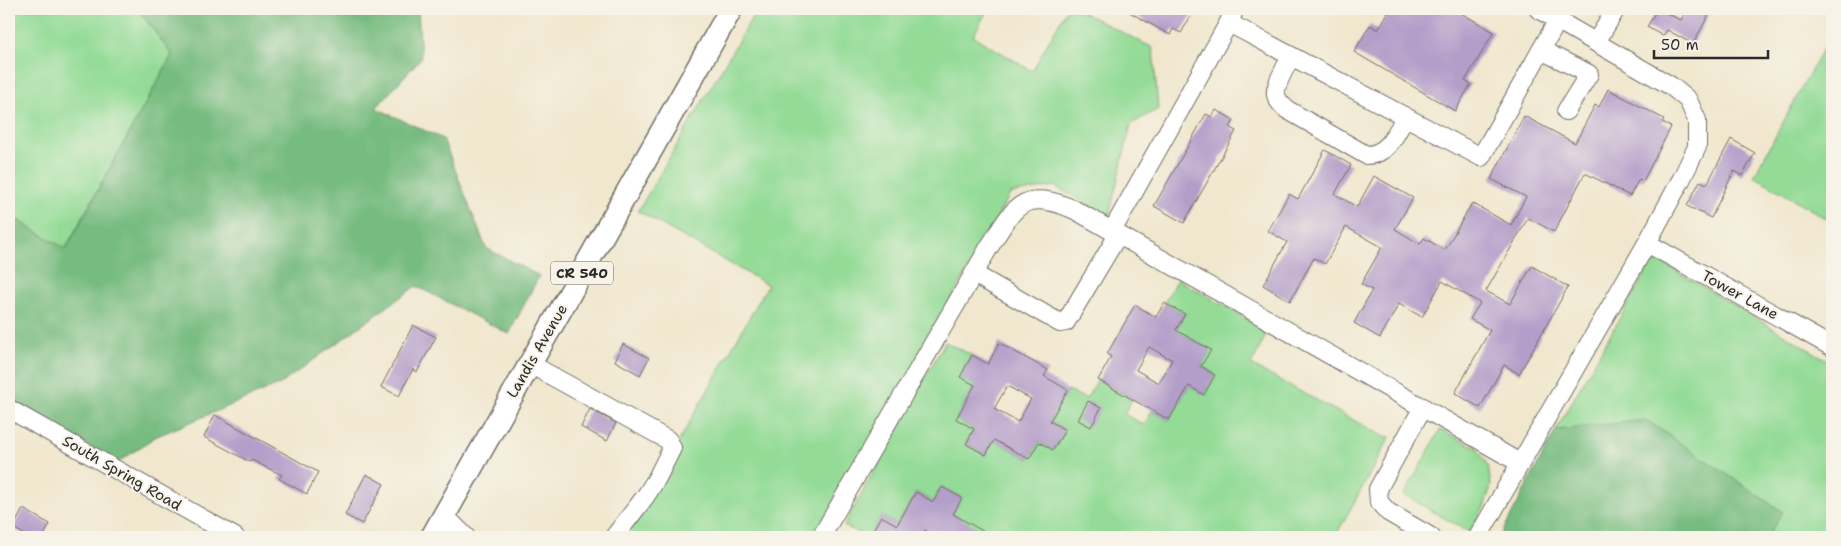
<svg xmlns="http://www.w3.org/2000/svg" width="1841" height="546" font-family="'Shantell Sans',sans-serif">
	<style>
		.green { fill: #93db96; stroke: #5f8360 }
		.forest { fill: #76bb7f; stroke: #507355 }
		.building { fill: #b39dc9; fill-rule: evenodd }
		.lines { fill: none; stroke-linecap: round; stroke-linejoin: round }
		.minor-casing { stroke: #706d64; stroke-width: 20 }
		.major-casing { stroke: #706d64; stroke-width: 25 }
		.minor { stroke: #fff; stroke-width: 18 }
		.major { stroke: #fff; stroke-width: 22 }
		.labels { text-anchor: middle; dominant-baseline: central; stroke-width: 4; stroke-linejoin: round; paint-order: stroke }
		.shield { fill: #f7f3e8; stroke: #686764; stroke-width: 1 }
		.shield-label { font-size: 14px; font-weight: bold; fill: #2b2b2b }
		.street-label { font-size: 15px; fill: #2b2b2b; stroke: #f7f3e8 }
	</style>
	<rect width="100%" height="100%" fill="#f7f3e8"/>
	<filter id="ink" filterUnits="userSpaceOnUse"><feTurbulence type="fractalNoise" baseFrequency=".02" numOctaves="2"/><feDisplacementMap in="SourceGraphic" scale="10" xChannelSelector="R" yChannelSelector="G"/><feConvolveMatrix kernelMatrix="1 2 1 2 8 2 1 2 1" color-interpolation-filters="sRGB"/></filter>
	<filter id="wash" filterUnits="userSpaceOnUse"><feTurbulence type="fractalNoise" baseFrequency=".0096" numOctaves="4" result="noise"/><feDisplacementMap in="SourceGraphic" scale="20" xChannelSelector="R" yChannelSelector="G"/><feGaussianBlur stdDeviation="1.12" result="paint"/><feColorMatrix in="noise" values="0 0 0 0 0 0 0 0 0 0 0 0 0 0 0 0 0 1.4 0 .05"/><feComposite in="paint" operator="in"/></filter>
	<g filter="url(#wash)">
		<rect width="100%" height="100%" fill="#f0e7ce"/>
		<g class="green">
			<polygon points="9,9 138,9 172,55 65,249 9,215"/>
			<polygon points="757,9 988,9 973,36 1032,71 1067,9 1076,9 1153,48 1158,109 1131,124 1109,216 1054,186 1010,194 818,537 628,537 684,432 768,285 638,211"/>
			<polygon points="1832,32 1832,222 1754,176"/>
			<polygon points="1654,258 1832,363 1832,537 1767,537 1782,512 1556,430"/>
			<polygon points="1177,279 1268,331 1251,365 1383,436 1390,437 1335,537 1323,532 1319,537 985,537 987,534 953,514 962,498 942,487 933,502 916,492 897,525 881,516 869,537 844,526 945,342 972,355 960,377 975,385 956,419 974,429 966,444 986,455 994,440 1029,459 1039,442 1053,450 1065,430 1050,421 1068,390 1086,399 1098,380 1132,399 1124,414 1144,425 1152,411 1169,420 1189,386 1204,395 1215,375 1201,366 1211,350 1176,330 1185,314 1164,303"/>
			<polygon points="1440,430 1477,448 1488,466 1491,486 1484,507 1469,532 1404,495"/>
		</g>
		<g class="forest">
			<polygon points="138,9 418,9 421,58 376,108 443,139 486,248 539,276 509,334 416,286 279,385 155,437 117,463 9,400 9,215 66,249 172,55"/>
			<polygon points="1646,420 1783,512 1767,537 1500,537 1556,430"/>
		</g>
		<g id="blocks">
			<g class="building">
				<polygon points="1124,9 1195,9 1181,33 1173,29 1170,35"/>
				<polygon points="1390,9 1454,9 1494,32 1465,81 1471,84 1455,111 1354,52 1370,25 1378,30"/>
				<polygon points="1657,9 1681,20 1687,9 1712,9 1693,44 1667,30 1663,36 1647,27"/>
				<polygon points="1608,89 1664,119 1662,122 1671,127 1643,181 1639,179 1630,196 1585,173 1554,232 1528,218 1486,291 1510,304 1532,266 1568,287 1519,374 1504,365 1480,408 1455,393 1490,330 1470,319 1480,303 1442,281 1422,317 1399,304 1380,338 1354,323 1372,290 1361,284 1382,247 1346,227 1325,264 1314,258 1290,301 1263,285 1287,242 1268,231 1289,194 1298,199 1325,150 1351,165 1335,194 1357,207 1374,176 1413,198 1395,229 1420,244 1424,238 1445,250 1472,203 1511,225 1526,197 1491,179 1524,116 1575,143 1595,105 1599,107"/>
				<polygon points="1216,110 1234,120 1230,128 1236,131 1184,223 1154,206 1206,114 1212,117"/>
				<polygon points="1731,139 1755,153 1742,176 1734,171 1711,218 1687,206 1700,181 1707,184"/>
				<path d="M1164,303L1185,314L1176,330L1211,350L1201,366L1215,375L1204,395L1189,386L1169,420L1098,380L1111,357L1107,354L1135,305L1156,317ZM1149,347L1172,360L1159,383L1136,370Z"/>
				<polygon points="413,325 436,337 417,372 413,369 399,396 381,387"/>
				<path d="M999,343L1048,370L1044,376L1068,390L1050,421L1065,430L1053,450L1039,442L1029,459L994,440L986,455L966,444L974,429L956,419L975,385L960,377L972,355L988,364ZM1007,386L1031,399L1018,422L994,409Z"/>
				<polygon points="623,344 649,358 640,375 615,361"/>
				<polygon points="1088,401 1101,408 1091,427 1078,420"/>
				<polygon points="590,409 616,423 607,441 581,427"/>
				<polygon points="215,415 318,472 307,494 279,479 282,475 251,460 250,462 204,437"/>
				<polygon points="366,474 384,484 362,524 345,515"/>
				<polygon points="942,487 962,498 953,514 993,537 937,537 925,530 921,537 869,537 881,516 897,525 916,492 933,502"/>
				<polygon points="23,509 50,524 43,537 29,537 13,528"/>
			</g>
		</g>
	</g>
	<g filter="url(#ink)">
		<use href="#blocks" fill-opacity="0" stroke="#706d64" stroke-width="1"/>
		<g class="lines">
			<defs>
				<g id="minor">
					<polyline points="1229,23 1481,157 1558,20"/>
					<polyline points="1596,42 1616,9"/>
					<polyline points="1541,50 1589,74 1566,111"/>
					<path d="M1291,56C1287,65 1274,86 1276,95C1277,101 1282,105 1286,109L1366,155C1388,155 1396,134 1405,117"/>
					<polyline points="1112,231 1228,24 1235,9"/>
					<polyline points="1647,243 1832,347"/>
					<polyline points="974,274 1060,323 1066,322 1118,235"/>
					<polyline points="530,364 668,440 672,448 657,478 645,497 614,537"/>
					<polyline points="1423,407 1378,489 1379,502 1388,512 1431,537"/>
					<polyline points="9,409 235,537"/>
					<polyline points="444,515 466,537"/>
					<path d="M821,537L988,249C1015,206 1022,187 1075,210L1520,463"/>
					<polyline points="1478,537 1647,243 1681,180 1697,147 1697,120 1688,100 1671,86 1538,9"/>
				</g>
				<polyline id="major" points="432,537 731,9"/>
			</defs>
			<use href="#minor" class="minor-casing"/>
			<use href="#major" class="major-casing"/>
			<use href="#minor" class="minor"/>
			<use href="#major" class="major"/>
		</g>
	</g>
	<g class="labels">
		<rect class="shield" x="551" y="261.5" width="62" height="23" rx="4"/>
		<g class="shield-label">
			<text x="582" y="273">CR 540</text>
		</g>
		<g class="street-label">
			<text transform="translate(1740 295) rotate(29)">Tower Lane</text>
			<text transform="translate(537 351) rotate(-60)">Landis Avenue</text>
			<text transform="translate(122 473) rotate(30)">South Spring Road</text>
		</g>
	</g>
	<rect width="1841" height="546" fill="none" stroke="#f7f3e8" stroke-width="30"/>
	<path d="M1654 50v8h114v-8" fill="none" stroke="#2b2b2b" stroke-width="2.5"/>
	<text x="1661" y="50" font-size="15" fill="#2b2b2b" stroke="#f7f3e8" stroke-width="4" paint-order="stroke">50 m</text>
</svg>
